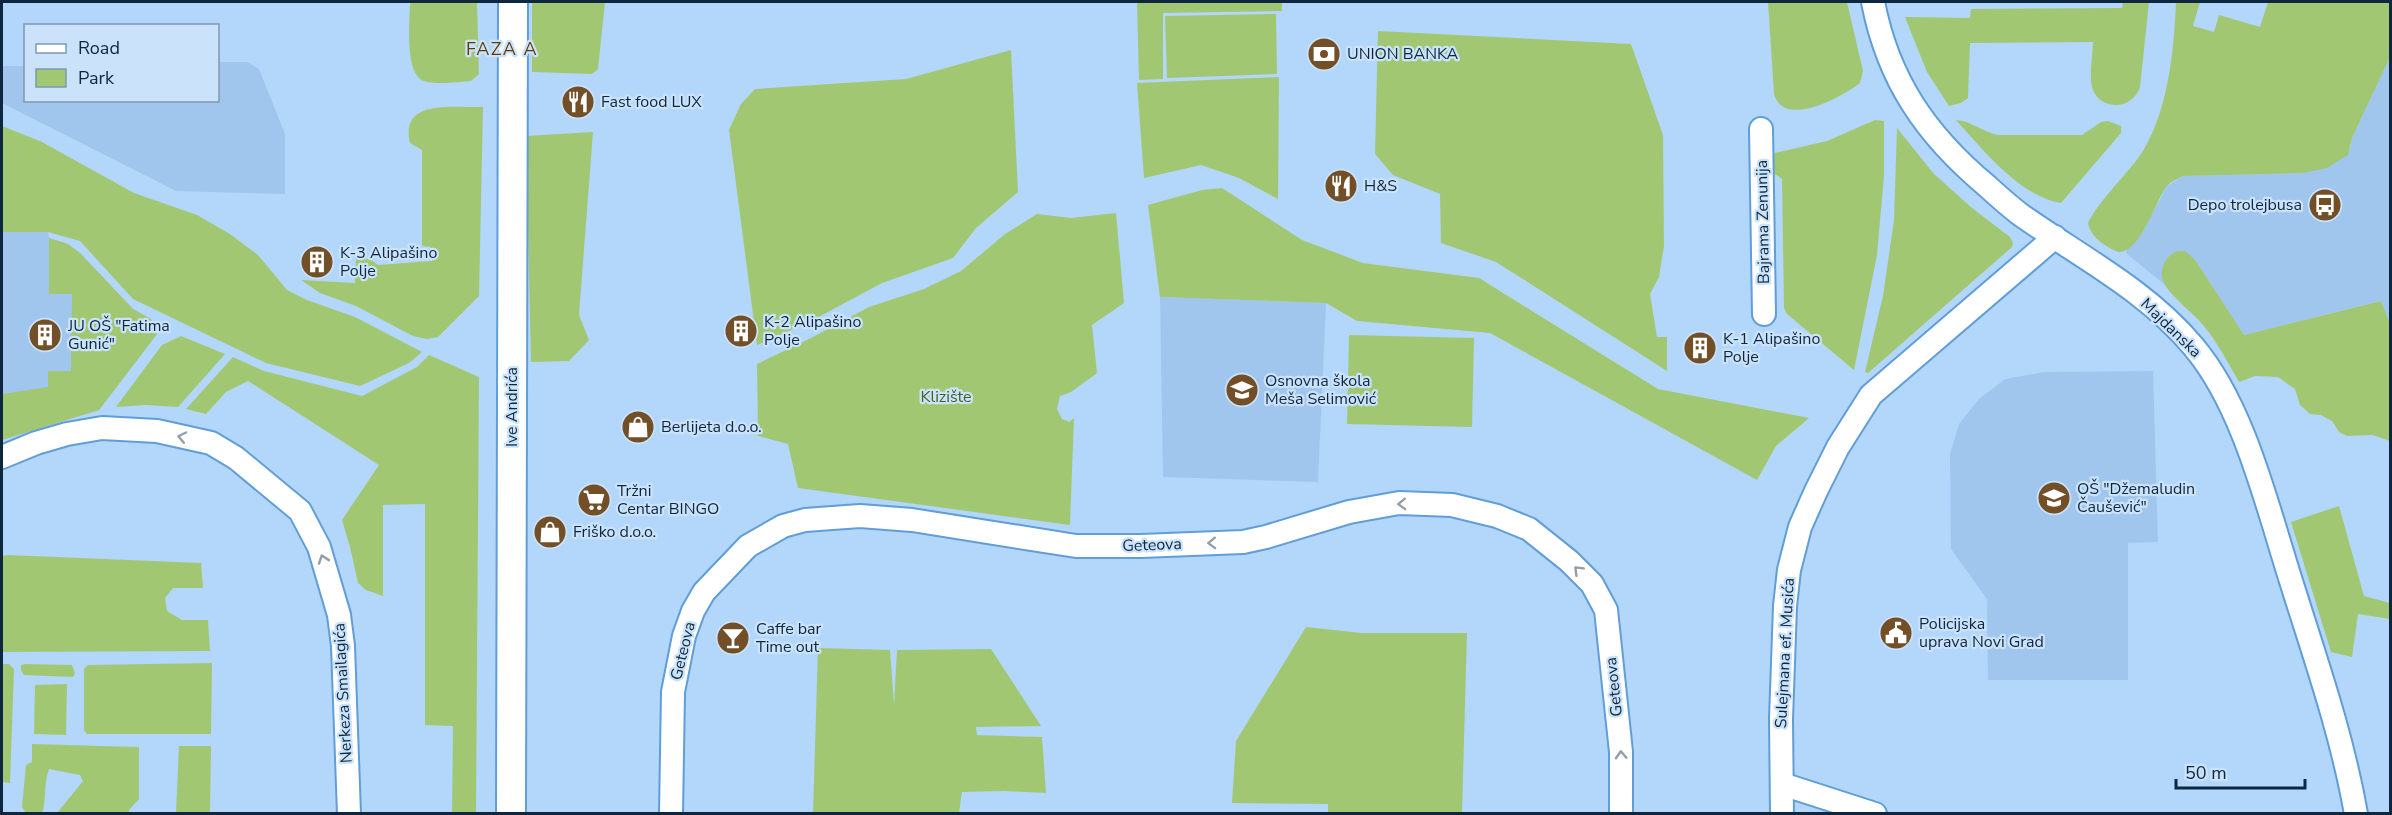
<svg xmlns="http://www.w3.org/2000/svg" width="2392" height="815" font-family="'Nunito Sans',sans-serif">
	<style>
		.built { fill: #a0c6ed }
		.green { fill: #a2c773 }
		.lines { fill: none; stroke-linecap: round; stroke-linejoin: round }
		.minor-casing { stroke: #619dd6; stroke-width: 26 }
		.major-casing { stroke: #619dd6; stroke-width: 32 }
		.minor { stroke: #fff; stroke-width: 22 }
		.major { stroke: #fff; stroke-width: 28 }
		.oneway { stroke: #939ea8 }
		.labels { text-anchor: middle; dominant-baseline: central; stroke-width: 4.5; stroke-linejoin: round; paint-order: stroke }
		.poi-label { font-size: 16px; fill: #0e273e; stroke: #cae3fb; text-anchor: start }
		.street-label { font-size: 16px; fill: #0e273e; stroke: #cae3fb }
		.park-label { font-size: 16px; fill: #465f22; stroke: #cae3fb }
		.neighbourhood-label { font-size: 18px; letter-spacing: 1.5px; fill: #5f3a07; stroke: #cae3fb }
	</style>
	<rect width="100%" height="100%" fill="#b2d7fb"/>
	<g class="built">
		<polygon points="2390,57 2390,324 2380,301 2244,335 2196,261 2164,281 2165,285 2127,254 2126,250 2142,233 2167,186 2183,176 2303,173 2350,149 2352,138"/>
		<polygon points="218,62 247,62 259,69 285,134 285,194 176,191 2,103 2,66 25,66 26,100 218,100"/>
		<polygon points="2,232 48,232 49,238 68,244 80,253 133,309 151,319 157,334 99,410 2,440"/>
		<polygon points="1160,297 1326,303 1318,482 1163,477"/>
		<polygon points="2153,371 2158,542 2128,543 2128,680 1988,680 1987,599 1951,549 1950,454 1959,424 1979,399 2005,379 2044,372"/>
	</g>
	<g class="green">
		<path d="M410,2H477L479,74L471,81C458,82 437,85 424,81C404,74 410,20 410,2Z"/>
		<polygon points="532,2 605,2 598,69 592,74 532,72"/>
		<polygon points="1137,2 1282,2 1282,11 1163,13 1163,79 1139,80"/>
		<path d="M1768,2H1847L1863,71L1860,83C1842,97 1784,129 1774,94Z"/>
		<path d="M2123,2H2149L2140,87C2132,111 2101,110 2093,90C2088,76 2093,57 2093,42L1970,43L1968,98L1961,103L1949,106L1927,72L1905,17L1970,18L1971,9L2122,8Z"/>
		<path d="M2176,2H2200L2193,26L2214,32L2219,15L2260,27L2268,2H2390V57L2352,138L2348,155L2327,168L2303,173L2183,176C2178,179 2171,181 2167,186C2155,201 2141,253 2118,252C2105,246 2091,238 2088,223C2098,202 2124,177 2139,157C2168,115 2174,51 2176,2Z"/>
		<polygon points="1276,14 1277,74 1167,78 1165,16"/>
		<polygon points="1378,31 1631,44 1663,135 1664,246 1659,277 1650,294 1657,337 1667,337 1667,371 1496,262 1441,243 1440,194 1393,175 1375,154"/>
		<polygon points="1011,50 1018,192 976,228 953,258 882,283 813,320 757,345 729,130 741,104 755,89 906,79"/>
		<polygon points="1279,77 1278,199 1239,178 1201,165 1144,178 1137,83"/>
		<path d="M483,107L479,296L438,337L427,339L413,336L356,306L320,293L301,280L355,283L356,259H370L378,265L432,261L431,247L422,246V150L410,143C399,98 455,108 483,107Z"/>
		<polygon points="1875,120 1884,121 1884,175 1877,255 1854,370 1787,314 1784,308 1782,179 1772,172 1770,154 1827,141"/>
		<path d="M1956,120C1972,121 1982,132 1998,135H2082L2101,122L2108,121L2121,126V133L2061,203C2021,197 1983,150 1956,120Z"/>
		<polygon points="2,126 42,142 134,193 197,215 230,234 258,255 287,290 307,300 355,317 422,352 409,363 360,386 266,363 133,299 80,241 48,232 2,232"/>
		<polygon points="1897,128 1934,174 1972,208 2010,237 2013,243 2012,247 1868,373 1865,372 1883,296 1894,220"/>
		<polygon points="593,132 579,315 589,340 569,361 531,362 526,136"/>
		<polygon points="1222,188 1302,240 1363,263 1479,278 1658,389 1809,418 1776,446 1757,480 1490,333 1357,321 1326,303 1160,297 1148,205 1202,190"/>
		<polygon points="1116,213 1124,303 1092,325 1097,373 1071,392 1060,396 1057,409 1062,419 1069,422 1074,418 1070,525 798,488 788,444 758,436 757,364 811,338 869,307 924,289 961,271 1005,234 1037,214 1071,218"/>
		<polygon points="49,238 68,244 80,253 133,309 151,319 157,334 99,410 2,440 2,394 48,387 48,371 71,371 72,294 49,294"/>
		<path d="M2178,251H2185L2196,261L2244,335L2381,301L2390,324V441L2373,435L2347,436L2339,432L2332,421L2321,415L2310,414L2300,405L2295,389L2278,377L2255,376L2239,382C2228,363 2218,343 2204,326C2193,313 2174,299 2165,285C2157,272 2165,255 2178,251Z"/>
		<polygon points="1349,335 1474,338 1472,427 1347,424"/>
		<polygon points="181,336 225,354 178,407 146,405 116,407 162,345"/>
		<polygon points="429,355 479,377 476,813 452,813 453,726 425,725 425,504 383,505 383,596 366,590 358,583 350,547 342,520 379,465 248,381 226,392 206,414 186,409 233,357 264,371 362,396 417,367"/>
		<polygon points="2339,506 2364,596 2390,603 2390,619 2358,614 2352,657 2331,652 2291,522"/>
		<polygon points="8,555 201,563 203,588 173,588 165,598 167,611 182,620 208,620 210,651 2,652 2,556"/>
		<polygon points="1306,627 1362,633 1467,633 1462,813 1328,814 1328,804 1232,803 1236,741"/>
		<polygon points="818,648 890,650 894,705 897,650 991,649 1041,726 976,727 977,735 1042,737 1046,793 1004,791 962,792 959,813 813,813"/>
		<polygon points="212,663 211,734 87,734 84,730 84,669 88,665"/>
		<polygon points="2,664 9,664 14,669 10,783 2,782"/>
		<polygon points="25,664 72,665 75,673 73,677 24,675 21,670 21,665"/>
		<polygon points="67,684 66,735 34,734 35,685"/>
		<path d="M32,744L139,747V799L129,810V813H57L83,781L80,775L49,769C43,784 47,799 42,813H26L22,807L26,765L32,762Z"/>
		<polygon points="179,746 211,746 210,813 176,813"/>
	</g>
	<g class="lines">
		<defs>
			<g id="minor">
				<path d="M1873,2C1888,80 1926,135 1987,186C1998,196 2009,206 2021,215C2079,256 2146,290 2193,346C2244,406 2267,506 2291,581C2315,658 2342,734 2356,814"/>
				<polyline points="1761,129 1764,314"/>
				<polyline points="2,457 36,443 67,434 102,428 157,431 211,443 236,458 300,511 319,547 339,615 343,646 349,814"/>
				<polyline points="1782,784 1875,814"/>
				<polyline points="671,814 673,692 684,636 693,611 704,592 748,546 783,526 805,520 860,516 912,520 1076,546 1141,546 1243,542 1266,537 1349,512 1399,503 1452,505 1497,516 1529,529 1569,561 1592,584 1606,610 1621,752 1621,814"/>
				<polyline points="1782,814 1781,719 1785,606 1789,570 1800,527 1816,491 1838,447 1871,395 2055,237"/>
			</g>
			<polyline id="major" points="511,814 513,2"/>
		</defs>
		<use href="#minor" class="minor-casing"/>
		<use href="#major" class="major-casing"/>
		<use href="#minor" class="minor"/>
		<use href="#major" class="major"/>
	</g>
	<defs><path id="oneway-chevron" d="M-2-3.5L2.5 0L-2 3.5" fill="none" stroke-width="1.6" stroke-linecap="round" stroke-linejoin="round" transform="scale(1.5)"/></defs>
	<g class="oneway">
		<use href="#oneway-chevron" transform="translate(182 437) rotate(-168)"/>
		<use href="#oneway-chevron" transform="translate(1402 504) rotate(178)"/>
		<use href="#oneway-chevron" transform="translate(1212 543) rotate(178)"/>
		<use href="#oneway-chevron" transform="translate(323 559) rotate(-109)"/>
		<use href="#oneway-chevron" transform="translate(1578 570) rotate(-135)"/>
		<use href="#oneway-chevron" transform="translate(1621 755) rotate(-92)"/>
	</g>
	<defs>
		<symbol id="bank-disc" viewBox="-11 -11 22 22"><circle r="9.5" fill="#724f27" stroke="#cae3fb"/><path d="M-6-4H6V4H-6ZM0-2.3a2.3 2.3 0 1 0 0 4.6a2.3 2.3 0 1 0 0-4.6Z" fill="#fff"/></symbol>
		<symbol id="restaurant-disc" viewBox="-11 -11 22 22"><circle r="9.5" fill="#724f27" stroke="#cae3fb"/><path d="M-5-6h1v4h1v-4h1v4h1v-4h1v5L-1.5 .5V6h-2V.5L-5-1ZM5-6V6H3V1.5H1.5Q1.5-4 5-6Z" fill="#fff"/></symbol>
		<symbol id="bus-disc" viewBox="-11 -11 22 22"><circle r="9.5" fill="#724f27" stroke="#cae3fb"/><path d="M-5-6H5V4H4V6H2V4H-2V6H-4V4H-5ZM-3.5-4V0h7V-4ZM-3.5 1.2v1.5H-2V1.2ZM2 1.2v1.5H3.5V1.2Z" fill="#fff"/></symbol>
		<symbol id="building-disc" viewBox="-11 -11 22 22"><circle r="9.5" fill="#724f27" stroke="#cae3fb"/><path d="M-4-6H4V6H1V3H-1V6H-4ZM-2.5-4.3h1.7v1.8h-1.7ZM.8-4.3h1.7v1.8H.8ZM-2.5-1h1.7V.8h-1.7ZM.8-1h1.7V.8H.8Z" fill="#fff"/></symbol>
		<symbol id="school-disc" viewBox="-11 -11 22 22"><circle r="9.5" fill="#724f27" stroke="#cae3fb"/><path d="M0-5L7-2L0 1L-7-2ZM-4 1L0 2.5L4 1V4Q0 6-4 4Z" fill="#fff"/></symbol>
		<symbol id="shop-disc" viewBox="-11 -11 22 22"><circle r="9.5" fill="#724f27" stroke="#cae3fb"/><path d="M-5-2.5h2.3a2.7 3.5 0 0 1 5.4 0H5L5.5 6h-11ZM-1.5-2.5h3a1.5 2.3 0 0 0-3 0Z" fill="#fff"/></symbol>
		<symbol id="supermarket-disc" viewBox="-11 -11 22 22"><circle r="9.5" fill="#724f27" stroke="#cae3fb"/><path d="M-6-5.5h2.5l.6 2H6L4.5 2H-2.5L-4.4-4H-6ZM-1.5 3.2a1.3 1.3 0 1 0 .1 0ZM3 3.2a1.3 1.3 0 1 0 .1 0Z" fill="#fff"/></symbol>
		<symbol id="civic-disc" viewBox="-11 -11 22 22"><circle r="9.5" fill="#724f27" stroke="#cae3fb"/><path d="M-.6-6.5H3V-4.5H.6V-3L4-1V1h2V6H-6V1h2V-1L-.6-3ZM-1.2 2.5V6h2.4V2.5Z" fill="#fff"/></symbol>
		<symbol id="bar-disc" viewBox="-11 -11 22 22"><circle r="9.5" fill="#724f27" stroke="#cae3fb"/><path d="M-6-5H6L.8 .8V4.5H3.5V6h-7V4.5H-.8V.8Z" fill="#fff"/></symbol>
	</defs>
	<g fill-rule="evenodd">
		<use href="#bank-disc" x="1305" y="35" width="38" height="38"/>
		<use href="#restaurant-disc" x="559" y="83" width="38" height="38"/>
		<use href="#restaurant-disc" x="1322" y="167" width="38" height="38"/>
		<use href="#bus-disc" x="2306" y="186" width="38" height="38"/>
		<use href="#building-disc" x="298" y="243" width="38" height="38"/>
		<use href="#building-disc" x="722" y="312" width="38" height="38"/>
		<use href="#building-disc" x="26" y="316" width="38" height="38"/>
		<use href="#building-disc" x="1681" y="329" width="38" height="38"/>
		<use href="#school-disc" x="1223" y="371" width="38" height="38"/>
		<use href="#shop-disc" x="619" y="408" width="38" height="38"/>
		<use href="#school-disc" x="2035" y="479" width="38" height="38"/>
		<use href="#supermarket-disc" x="575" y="481" width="38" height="38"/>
		<use href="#shop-disc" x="531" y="513" width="38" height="38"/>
		<use href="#civic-disc" x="1877" y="614" width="38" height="38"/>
		<use href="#bar-disc" x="714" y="619" width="38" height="38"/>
	</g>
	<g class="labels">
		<g class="poi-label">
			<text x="1347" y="54">UNION BANKA</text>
			<text x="601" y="102">Fast food LUX</text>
			<text x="1364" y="186">H&amp;S</text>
			<text x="2302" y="205" text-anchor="end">Depo trolejbusa</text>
			<text x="340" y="253">K-3 Alipašino<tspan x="340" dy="18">Polje</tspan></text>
			<text x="764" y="322">K-2 Alipašino<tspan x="764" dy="18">Polje</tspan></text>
			<text x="68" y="326">JU OŠ "Fatima<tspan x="68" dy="18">Gunić"</tspan></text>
			<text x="1723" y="339">K-1 Alipašino<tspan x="1723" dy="18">Polje</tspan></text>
			<text x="1265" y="381">Osnovna škola<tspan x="1265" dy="18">Meša Selimović</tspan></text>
			<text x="661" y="427">Berlijeta d.o.o.</text>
			<text x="2077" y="489">OŠ "Džemaludin<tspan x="2077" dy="18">Čaušević"</tspan></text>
			<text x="617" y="491">Tržni<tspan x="617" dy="18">Centar BINGO</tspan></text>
			<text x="573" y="532">Friško d.o.o.</text>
			<text x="1919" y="624">Policijska<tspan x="1919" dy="18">uprava Novi Grad</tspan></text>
			<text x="756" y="629">Caffe bar<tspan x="756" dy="18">Time out</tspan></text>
		</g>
		<g class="street-label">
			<text transform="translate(1763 222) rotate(-91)">Bajrama Zenunija</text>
			<text transform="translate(2171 328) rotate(44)">Majdanska</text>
			<text transform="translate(512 407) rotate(-90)">Ive Andrića</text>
			<text transform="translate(1152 545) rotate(-2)">Geteova</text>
			<text transform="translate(683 651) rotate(-76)">Geteova</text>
			<text transform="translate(1785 653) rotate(-87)">Sulejmana ef. Musića</text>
			<text transform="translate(1614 687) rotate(-96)">Geteova</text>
			<text transform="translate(343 693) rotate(-93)">Nerkeza Smailagića</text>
		</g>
		<g class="park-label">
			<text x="946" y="397">Klizište</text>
		</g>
		<g class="neighbourhood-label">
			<text x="502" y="49">FAZA A</text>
		</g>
	</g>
	<rect width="2392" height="815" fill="none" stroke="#0e273e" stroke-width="6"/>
	<rect x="24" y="24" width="195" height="78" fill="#cae3fb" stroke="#7f98af" stroke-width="1.5"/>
	<rect x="36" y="44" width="30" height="9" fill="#ffffff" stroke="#7f98af" stroke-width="1.5"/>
	<text x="78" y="54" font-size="18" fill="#0e273e">Road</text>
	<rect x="36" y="69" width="30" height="18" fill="#a2c773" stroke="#7f98af" stroke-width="1.5"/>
	<text x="78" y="84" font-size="18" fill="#0e273e">Park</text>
	<path d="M2176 779v9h129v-9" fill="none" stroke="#0e273e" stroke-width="3"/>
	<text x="2185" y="779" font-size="18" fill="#0e273e" stroke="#cae3fb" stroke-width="4.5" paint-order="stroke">50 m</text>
</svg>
